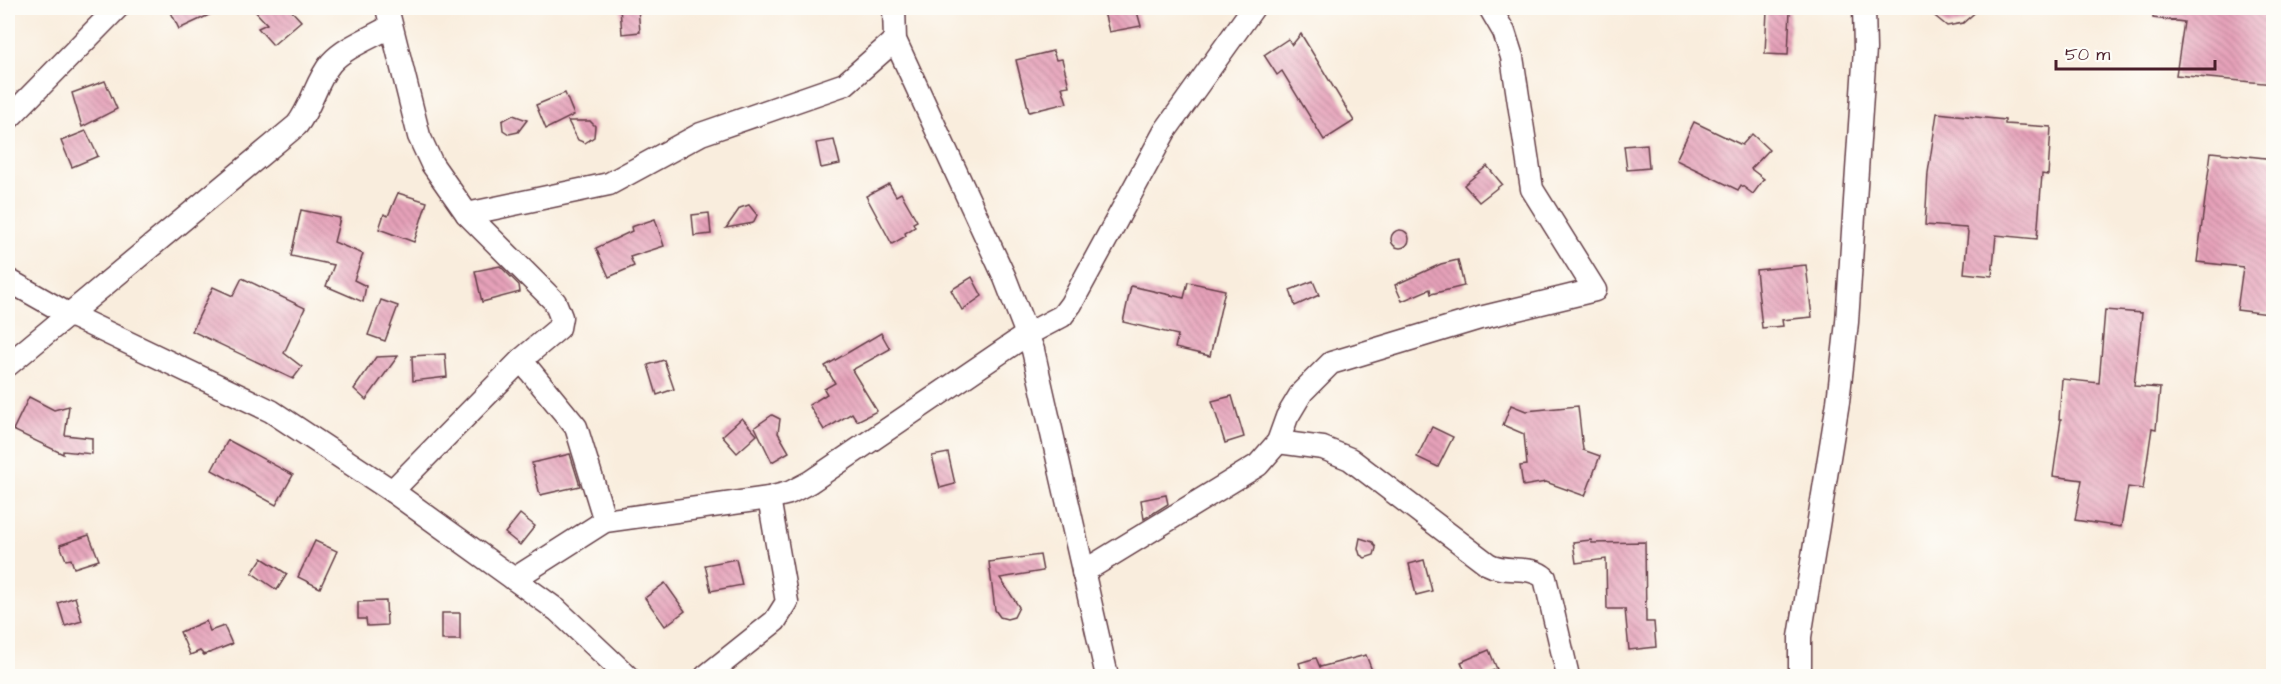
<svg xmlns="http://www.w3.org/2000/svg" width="2281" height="684" font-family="'Architects Daughter',sans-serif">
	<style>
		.building { fill: url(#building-back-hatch) }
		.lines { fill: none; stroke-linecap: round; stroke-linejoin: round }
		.minor-casing { stroke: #643e46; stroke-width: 25 }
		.minor { stroke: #fff; stroke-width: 22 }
	</style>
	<defs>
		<pattern id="building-back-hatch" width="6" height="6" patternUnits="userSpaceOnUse" patternTransform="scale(1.5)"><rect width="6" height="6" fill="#e6a1b9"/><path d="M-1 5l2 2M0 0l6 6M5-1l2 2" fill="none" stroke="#bc8397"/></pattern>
	</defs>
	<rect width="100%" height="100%" fill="#fdfcf7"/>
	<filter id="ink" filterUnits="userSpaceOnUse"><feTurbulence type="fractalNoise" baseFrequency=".0167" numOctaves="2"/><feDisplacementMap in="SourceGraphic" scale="12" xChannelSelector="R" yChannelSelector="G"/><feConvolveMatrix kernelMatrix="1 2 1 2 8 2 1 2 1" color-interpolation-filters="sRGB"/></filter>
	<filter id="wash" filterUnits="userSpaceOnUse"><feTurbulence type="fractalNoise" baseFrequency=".008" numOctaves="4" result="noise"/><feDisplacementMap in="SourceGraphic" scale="24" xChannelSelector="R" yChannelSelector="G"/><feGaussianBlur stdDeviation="1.35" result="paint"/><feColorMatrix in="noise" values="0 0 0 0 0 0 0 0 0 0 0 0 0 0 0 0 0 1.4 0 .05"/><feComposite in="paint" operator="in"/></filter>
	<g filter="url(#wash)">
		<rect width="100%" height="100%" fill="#f9eddd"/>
		<g id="blocks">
			<g class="building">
				<polygon points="169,8 224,8 179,29"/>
				<polygon points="252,8 289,8 301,21 273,45 258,28 267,24"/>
				<polygon points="620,8 638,8 640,32 622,34"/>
				<polygon points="1103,8 1136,8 1141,26 1109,32"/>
				<polygon points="1925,8 1980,8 1963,23 1947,26"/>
				<polygon points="2153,8 2231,8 2274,13 2274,84 2176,75 2184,22 2153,18"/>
				<polygon points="1767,10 1790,10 1788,55 1765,54"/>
				<polygon points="1301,34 1354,121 1324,140 1282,71 1277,75 1264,55 1288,39 1292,45"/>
				<polygon points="1053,51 1056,60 1062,59 1069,86 1062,87 1067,103 1029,112 1016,60"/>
				<polygon points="105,81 117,109 82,127 72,93"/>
				<polygon points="565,93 574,115 546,129 536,105"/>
				<polygon points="1937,113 2005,120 2005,124 2051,127 2048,175 2042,174 2037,239 1996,235 1992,276 1964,273 1968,232 1966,228 1925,225 1928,173"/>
				<polygon points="513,115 527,120 518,132 509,134 503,130 502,121"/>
				<polygon points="568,121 590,121 595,126 594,137 585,143 578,140"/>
				<polygon points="1694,122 1742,145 1752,134 1769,150 1751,169 1764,179 1753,194 1741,185 1738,190 1676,160"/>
				<polygon points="86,131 98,156 72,167 61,141"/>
				<polygon points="834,140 840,164 821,168 816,143"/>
				<polygon points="1647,144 1649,168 1627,170 1624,146"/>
				<polygon points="2211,152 2274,159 2274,278 2269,314 2237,310 2243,267 2197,262"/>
				<polygon points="1487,166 1502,184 1479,202 1464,185"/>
				<polygon points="889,184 896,196 901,193 917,221 913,223 915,227 905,233 906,236 892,244 866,196"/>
				<polygon points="398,193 427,202 414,242 379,229 384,214 388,216"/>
				<polygon points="749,205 757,215 753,223 726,228 740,208"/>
				<polygon points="301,210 340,218 334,242 363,254 354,280 366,286 363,302 326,286 334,265 291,256"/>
				<polygon points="709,213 711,234 694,236 692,215"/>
				<polygon points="655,219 664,246 630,257 634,266 609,277 596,248 632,231 631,227"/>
				<circle cx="1400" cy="239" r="9"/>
				<polygon points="1458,260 1464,286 1431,294 1430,289 1402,301 1395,285 1441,264"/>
				<polygon points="1806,265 1812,317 1782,320 1783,326 1762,328 1756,270"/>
				<polygon points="500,266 519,285 520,292 482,302 475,271"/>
				<polygon points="972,277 982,296 962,310 951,290"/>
				<polygon points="242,278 305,308 284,353 302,367 293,379 192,331 213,287 233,296"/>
				<polygon points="1313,281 1319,295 1295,306 1290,290"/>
				<polygon points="1188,282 1225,290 1210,356 1175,348 1178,335 1123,322 1131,286 1184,298"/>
				<polygon points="381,300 398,306 385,341 368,335"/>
				<polygon points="2105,310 2142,313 2134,386 2160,388 2156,429 2152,428 2143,489 2128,487 2121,527 2075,520 2082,480 2053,476 2061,419 2059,419 2062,379 2099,383"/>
				<polygon points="881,333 890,349 852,370 877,411 857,421 852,413 824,430 809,405 827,394 824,389 835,383 825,366"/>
				<polygon points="445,354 447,377 413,381 412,356"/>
				<polygon points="398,356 366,400 354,389 376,357"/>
				<polygon points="664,360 674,389 657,395 648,365"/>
				<polygon points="1232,396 1244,437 1225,443 1212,401"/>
				<polygon points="29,397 54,410 69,406 65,435 92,438 92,454 63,451 63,454 13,430"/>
				<polygon points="1511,405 1526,411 1578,406 1583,450 1600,456 1585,496 1546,482 1523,486 1520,466 1527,465 1524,434 1503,425"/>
				<polygon points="772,415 780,419 778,433 789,452 772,462 755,427"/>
				<polygon points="742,418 757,435 737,453 722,436"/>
				<polygon points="1432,427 1453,437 1438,467 1417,457"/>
				<polygon points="228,440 293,475 276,505 212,470"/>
				<polygon points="948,453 955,484 940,488 932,456"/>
				<polygon points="570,454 580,486 540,495 532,463"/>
				<polygon points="1166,495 1168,504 1144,519 1141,500"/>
				<polygon points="520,514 535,526 520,545 505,533"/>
				<polygon points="89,535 99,560 74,568 71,559 66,560 60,545"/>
				<polygon points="1360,538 1373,542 1376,548 1374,555 1365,558 1360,555 1358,548"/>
				<polygon points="1591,540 1592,543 1645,542 1646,622 1654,622 1656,647 1629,650 1625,609 1607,609 1606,559 1576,563 1573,542"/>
				<polygon points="315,541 337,551 320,588 298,577"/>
				<polygon points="1040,555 1043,571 1000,578 1019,607 1014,617 1007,619 1000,617 995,610 989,562"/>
				<polygon points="262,558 287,574 277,590 252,573"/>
				<polygon points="736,559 742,585 711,591 705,565"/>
				<polygon points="1424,560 1432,591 1416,595 1409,564"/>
				<polygon points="665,583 685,611 665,626 645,598"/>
				<polygon points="75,597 82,621 65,626 58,603"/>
				<polygon points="386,601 387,625 367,626 366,619 358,619 358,602"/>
				<rect x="442" y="613" width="18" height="27"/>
				<polygon points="206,621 210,631 224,626 232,644 204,655 200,651 190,655 180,632"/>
				<polygon points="1489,650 1497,669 1480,676 1467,676 1461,662"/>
				<polygon points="1366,655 1374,676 1303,676 1299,663 1316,658 1320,667"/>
			</g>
		</g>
	</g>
	<g filter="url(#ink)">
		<use href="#blocks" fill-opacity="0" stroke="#643e46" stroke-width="1.5"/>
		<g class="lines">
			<defs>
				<g id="minor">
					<polyline points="387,8 419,136 432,164 467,214 555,302 561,317 559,328 521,360 576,427 605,521"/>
					<polyline points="894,8 895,40 1005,278 1033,350 1107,676"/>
					<polyline points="8,119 117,8"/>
					<polyline points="467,214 609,184 701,134 845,84 895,40"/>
					<polyline points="8,280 68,314 271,411 392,491 557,610 627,676"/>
					<path d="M8,365L297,125C312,106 316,81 331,63C345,47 373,37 391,26"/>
					<path d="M1278,442L1323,448L1350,459L1488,564C1506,574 1530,564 1545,578L1568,676"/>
					<polyline points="392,491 521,360"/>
					<polyline points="1083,572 1258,465 1278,442 1287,417 1302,392 1331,363 1480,318 1595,290 1532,189 1512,57 1504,32 1490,8"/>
					<polyline points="514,579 605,521 769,498 789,493 810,482 1026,335 1062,316 1071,304 1165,131 1253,8"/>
					<polyline points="706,676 775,621 787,602 769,498"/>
					<polyline points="1800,676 1800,637 1838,402 1847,322 1865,49 1864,8"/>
				</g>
			</defs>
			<use href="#minor" class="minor-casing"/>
			<use href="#minor" class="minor"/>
		</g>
	</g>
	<rect width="2281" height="684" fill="none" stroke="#fdfcf7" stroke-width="30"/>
	<path d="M2056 60v9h159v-9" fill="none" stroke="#4a1f2b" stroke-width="3"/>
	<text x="2065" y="60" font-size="18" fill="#4a1f2b" stroke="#fdfcf7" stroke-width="4.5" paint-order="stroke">50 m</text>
</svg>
